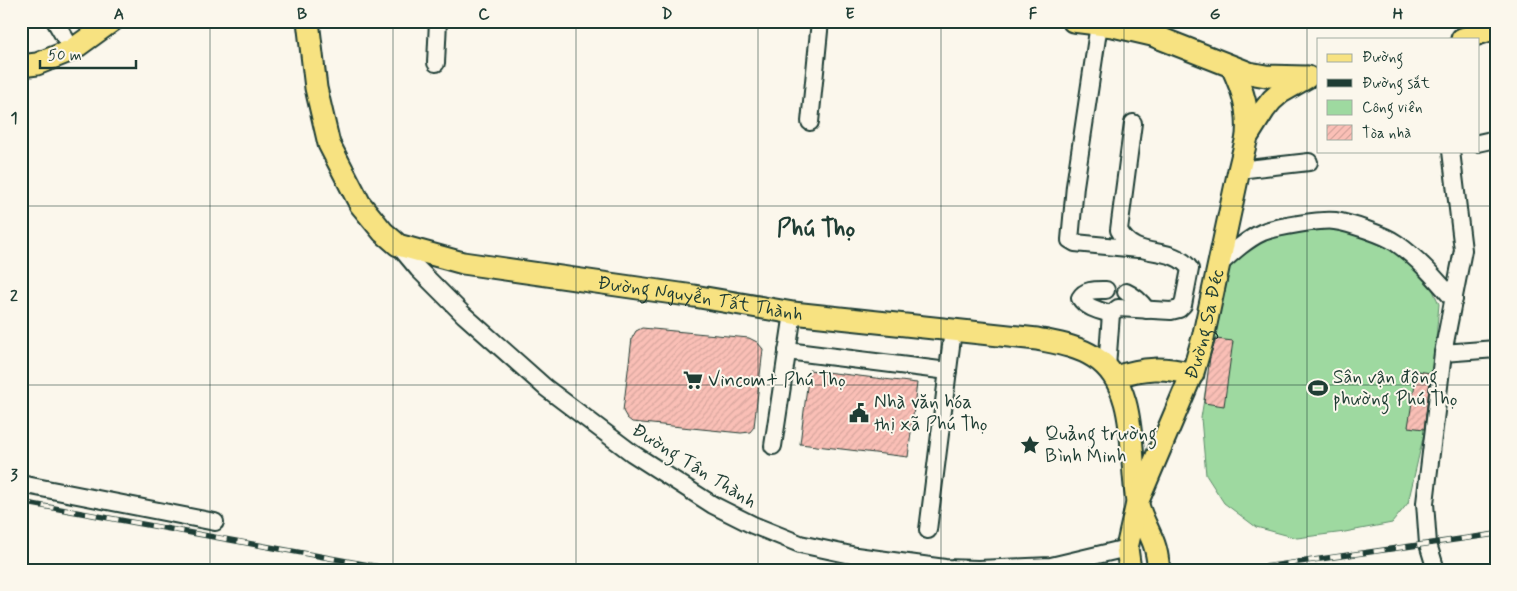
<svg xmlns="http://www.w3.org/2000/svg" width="1517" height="591" font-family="Mynerve,sans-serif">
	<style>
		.green { fill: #9ed9a0; stroke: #5e8b6a }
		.building { fill: url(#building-hatch); stroke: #1f3d34 }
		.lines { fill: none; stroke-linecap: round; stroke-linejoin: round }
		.minor-casing { stroke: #1f3d34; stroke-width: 20 }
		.major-casing { stroke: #1f3d34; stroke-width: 25 }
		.minor { stroke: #fbf7ec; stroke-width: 16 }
		.major { stroke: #f7e281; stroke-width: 21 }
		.rail-casing { stroke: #1f3d34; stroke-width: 5.5 }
		.rail { stroke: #fbf7ec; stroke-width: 4; stroke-dasharray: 11; stroke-linecap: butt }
		.grid { fill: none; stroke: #1f3d34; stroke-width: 1; stroke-opacity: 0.55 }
		.labels { text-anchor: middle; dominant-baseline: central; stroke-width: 4; stroke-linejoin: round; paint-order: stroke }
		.street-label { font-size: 19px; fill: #1f3d34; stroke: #fbf7ec }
		.poi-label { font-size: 19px; fill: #1f3d34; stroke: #fbf7ec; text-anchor: start }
		.district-label { font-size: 24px; font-weight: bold; fill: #1f3d34; stroke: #fbf7ec }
		.neatline { fill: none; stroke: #1f3d34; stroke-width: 2 }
		.grid-label { font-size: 16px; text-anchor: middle; font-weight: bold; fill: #1f3d34 }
	</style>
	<defs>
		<pattern id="building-hatch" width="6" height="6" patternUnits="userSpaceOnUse" patternTransform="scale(1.25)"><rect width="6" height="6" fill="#fabfb6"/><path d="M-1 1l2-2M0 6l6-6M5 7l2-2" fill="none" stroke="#d6a59d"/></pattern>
	</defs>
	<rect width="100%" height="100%" fill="#fbf7ec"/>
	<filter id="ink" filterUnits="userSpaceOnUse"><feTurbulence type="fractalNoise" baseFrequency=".02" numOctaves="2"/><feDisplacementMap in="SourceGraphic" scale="10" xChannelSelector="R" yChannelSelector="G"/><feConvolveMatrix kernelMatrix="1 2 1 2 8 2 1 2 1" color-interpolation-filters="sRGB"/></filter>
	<g filter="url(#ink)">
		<polygon class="green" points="1334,227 1357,232 1393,248 1428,279 1439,304 1433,373 1425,429 1408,503 1392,523 1345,532 1297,538 1256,527 1224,503 1206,475 1201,418 1224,274 1242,252 1274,237 1305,229"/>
		<g class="building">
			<polygon points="642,328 749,338 757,342 763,349 754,427 750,432 741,433 632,422 627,418 623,411 632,338 636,331"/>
			<polygon points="1216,339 1233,341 1224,406 1204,403 1210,357"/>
			<polygon points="809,370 917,383 908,457 800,444"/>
			<polygon points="1417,371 1431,373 1424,429 1408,427"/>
		</g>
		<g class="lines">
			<defs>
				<g id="minor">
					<polyline points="55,21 72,50"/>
					<polyline points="1099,24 1075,186 1070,240 1075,243 1138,249"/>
					<polyline points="436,63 438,21"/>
					<polyline points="810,122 820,21"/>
					<polyline points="1478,143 1496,139"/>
					<polyline points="1239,170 1309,162"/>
					<polyline points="398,245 418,269 464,315 546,388 632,453 713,505 753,525 800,544 856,556 945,568 978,569 1051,566 1127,548"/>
					<path d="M1220,264C1232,253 1247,239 1263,232C1276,227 1322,219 1335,221C1349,223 1385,235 1396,243C1419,259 1436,279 1454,300"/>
					<path d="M1106,290C1097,290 1085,289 1080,298C1086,308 1101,311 1111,314"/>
					<path d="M1126,292C1135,296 1141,302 1147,310"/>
					<polyline points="787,351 948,371"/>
					<polyline points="1443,353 1496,349"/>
					<path d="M1107,367L1111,314L1118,308L1171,311L1179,309L1183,305L1190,269C1172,243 1135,262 1119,230L1133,123"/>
					<polyline points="773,446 793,313"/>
					<polyline points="21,484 215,522"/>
					<polyline points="928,530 953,330"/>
					<polyline points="1436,570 1428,544 1425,503 1443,353 1463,250 1451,151"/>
				</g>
				<g id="major">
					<path id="s1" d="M308,21L316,88L329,144L360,204L383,232L398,245L463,263L694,296L793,313L1037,339C1056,343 1077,346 1094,357C1139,384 1129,457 1137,501C1140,516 1149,530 1154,544C1157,552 1158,561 1159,570"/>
					<polyline points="1073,21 1113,26 1152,35 1249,73 1266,76 1306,77"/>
					<polyline points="1462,39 1496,28"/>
					<polyline points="21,66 37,64 72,50 112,21"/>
					<path d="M1232,67C1243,91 1249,109 1247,136"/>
					<path d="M1116,377C1144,367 1164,367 1193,374"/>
					<path id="s2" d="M1130,570L1127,548L1137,503L1194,369L1203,338L1239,170L1247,137L1264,110L1272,100L1280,93L1308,77"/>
				</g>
			</defs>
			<use href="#minor" class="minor-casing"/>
			<use href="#major" class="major-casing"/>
			<use href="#minor" class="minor"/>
			<use href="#major" class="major"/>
			<defs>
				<g id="rail">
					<polyline points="21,502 396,570"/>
					<polyline points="1243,570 1496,534"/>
				</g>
			</defs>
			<use href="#rail" class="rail-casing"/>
			<use href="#rail" class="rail"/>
		</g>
	</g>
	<path class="grid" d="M210,21V570M393,21V570M576,21V570M758,21V570M941,21V570M1124,21V570M1307,21V570M21,206H1496M21,385H1496"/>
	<defs>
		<symbol id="supermarket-bare" viewBox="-9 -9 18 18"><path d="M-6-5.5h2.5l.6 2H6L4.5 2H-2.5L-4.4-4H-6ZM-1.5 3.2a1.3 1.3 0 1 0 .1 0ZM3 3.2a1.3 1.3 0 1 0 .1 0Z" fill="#1f3d34" stroke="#fbf7ec" stroke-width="2.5" paint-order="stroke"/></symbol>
		<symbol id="stadium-bare" viewBox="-9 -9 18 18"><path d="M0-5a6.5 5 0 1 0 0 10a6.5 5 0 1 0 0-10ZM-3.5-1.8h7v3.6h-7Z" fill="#1f3d34" stroke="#fbf7ec" stroke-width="2.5" paint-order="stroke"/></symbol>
		<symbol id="civic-bare" viewBox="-9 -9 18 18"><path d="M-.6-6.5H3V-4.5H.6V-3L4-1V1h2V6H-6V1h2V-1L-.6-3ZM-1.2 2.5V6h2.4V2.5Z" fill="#1f3d34" stroke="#fbf7ec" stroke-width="2.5" paint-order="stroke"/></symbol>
		<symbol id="sight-bare" viewBox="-9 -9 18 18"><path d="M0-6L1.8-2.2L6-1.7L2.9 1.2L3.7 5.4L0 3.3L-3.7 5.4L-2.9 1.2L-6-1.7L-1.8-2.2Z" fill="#1f3d34" stroke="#fbf7ec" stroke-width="2.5" paint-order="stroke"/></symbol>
	</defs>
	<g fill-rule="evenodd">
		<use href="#supermarket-bare" x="679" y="366" width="28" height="28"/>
		<use href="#stadium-bare" x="1304" y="374" width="28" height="28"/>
		<use href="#civic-bare" x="845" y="399" width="28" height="28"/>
		<use href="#sight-bare" x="1016" y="431" width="28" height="28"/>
	</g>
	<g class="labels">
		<g class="street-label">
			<text stroke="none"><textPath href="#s1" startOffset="556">Đường Nguyễn Tất Thành</textPath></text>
			<text stroke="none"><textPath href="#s2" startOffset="260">Đường Sa Đéc</textPath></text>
			<text transform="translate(694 466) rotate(32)">Đường Tân Thành</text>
		</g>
		<g class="poi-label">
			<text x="1333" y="377">Sân vận động<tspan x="1333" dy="22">phường Phú Thọ</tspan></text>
			<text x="708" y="380">Vincom+ Phú Thọ</text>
			<text x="874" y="402">Nhà văn hóa<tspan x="874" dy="22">thị xã Phú Thọ</tspan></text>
			<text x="1045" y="434">Quảng trường<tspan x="1045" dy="22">Bình Minh</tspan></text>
		</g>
		<g class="district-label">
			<text x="816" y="229">Phú Thọ</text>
		</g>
	</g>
	<rect width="1517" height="591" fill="none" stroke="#fbf7ec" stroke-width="55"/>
	<rect x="1317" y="38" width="162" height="115" fill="#fbf7ec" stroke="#a3ada2"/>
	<rect x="1327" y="54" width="25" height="8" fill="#f7e281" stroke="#a3ada2"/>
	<text x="1362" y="62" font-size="15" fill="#1f3d34">Đường</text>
	<rect x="1327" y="79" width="25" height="8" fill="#1f3d34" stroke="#a3ada2"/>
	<text x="1362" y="88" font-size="15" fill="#1f3d34">Đường sắt</text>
	<rect x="1327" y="100" width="25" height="15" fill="#9ed9a0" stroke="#a3ada2"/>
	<text x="1362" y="112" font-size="15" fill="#1f3d34">Công viên</text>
	<rect x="1327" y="125" width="25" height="15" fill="url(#building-hatch)" stroke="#a3ada2"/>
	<text x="1362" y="138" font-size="15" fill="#1f3d34">Tòa nhà</text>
	<path d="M40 60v8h96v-8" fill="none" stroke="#1f3d34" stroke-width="2.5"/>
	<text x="48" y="60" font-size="15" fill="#1f3d34" stroke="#fbf7ec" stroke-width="4" paint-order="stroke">50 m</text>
	<rect x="28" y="28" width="1462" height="536" class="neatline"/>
	<g class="grid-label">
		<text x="119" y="19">A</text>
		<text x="302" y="19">B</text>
		<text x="484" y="19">C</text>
		<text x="667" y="19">D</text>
		<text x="850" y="19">E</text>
		<text x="1033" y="19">F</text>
		<text x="1215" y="19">G</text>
		<text x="1398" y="19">H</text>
		<text x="14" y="123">1</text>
		<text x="14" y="301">2</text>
		<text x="14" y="480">3</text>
	</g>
</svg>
